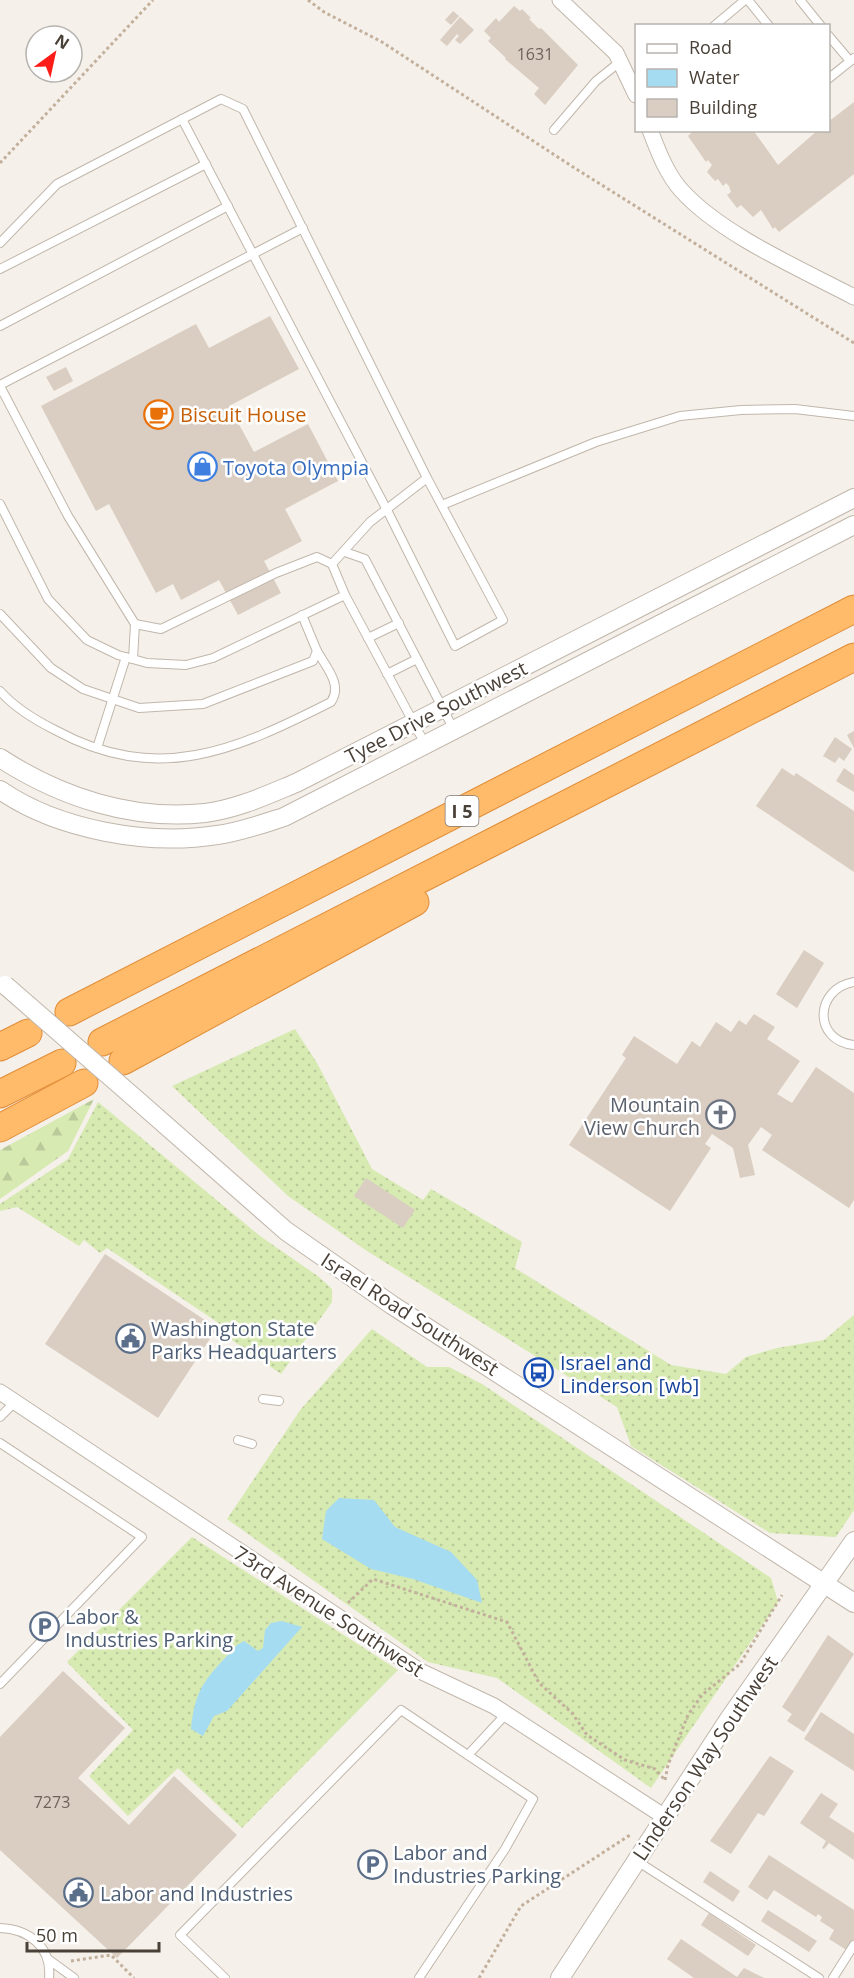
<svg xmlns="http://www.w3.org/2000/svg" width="854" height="1978" font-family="'Open Sans',sans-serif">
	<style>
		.grass { fill: url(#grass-dots) }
		.forest { fill: url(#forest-firs) }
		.water { fill: #a5dcf2 }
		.building { fill: #dacdc1 }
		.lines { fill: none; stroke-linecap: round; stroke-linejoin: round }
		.service-casing { stroke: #c1b7ac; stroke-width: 10 }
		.minor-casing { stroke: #c1b7ac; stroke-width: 17 }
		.tertiary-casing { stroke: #c1b7ac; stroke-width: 20 }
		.motorway-casing { stroke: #e18d38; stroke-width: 29 }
		.path { stroke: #c3b09c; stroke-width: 3; stroke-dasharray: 3 3; stroke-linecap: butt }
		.service { stroke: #fff; stroke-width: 8 }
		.minor { stroke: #fff; stroke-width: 15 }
		.tertiary { stroke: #fff; stroke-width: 18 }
		.motorway { stroke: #ffbb6a; stroke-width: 27 }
		.tertiary-bridge-casing { stroke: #c1b7ac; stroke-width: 20; stroke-linecap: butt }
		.tertiary-bridge { stroke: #fff; stroke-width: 18 }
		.labels { text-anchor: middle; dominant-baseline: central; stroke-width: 5; stroke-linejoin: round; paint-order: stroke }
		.number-label { font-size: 16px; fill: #6d635a }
		.shield { fill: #fff; stroke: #807973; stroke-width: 1.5 }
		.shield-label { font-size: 18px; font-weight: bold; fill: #494037 }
		.food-label { font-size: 20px; fill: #c56008; stroke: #fff; text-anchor: start }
		.shop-label { font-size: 20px; fill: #366cbe; stroke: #fff; text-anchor: start }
		.street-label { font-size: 20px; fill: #494037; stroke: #fff }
		.worship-label { font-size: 20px; fill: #5b616d; stroke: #fff; text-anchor: end }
		.service-label { font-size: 20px; fill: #4e5e75; stroke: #fff; text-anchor: start }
		.transit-label { font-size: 20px; fill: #164399; stroke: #fff; text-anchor: start }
	</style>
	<defs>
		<pattern id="grass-dots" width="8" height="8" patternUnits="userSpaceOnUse" patternTransform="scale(1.5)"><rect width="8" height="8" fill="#d7eab2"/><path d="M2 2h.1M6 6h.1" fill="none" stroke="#baca9a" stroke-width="1.8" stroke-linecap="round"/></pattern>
		<pattern id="forest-firs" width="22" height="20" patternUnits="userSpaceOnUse" patternTransform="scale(1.5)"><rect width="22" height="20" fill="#d7eab2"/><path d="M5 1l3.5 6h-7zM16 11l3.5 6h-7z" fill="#baca9a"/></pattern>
	</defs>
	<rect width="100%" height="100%" fill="#f5f0e9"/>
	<g class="grass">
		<polygon points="295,1029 317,1063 372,1169 423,1200 431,1189 522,1242 515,1268 671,1365 726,1374 746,1357 777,1348 824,1340 854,1315 854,1510 836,1537 770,1533 631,1446 617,1407 367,1251 288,1196 172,1086"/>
		<polygon points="98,1102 260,1236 319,1277 332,1289 332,1302 281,1374 226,1336 226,1328 107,1248 100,1253 84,1240 79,1246 17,1207 0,1211 0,1204 68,1159"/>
		<polygon points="372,1329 427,1367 449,1367 482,1384 771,1578 778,1602 651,1788 497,1678 428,1662 227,1519 301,1409"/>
		<polygon points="192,1537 398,1670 242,1828 178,1768 128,1816 89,1776 133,1730 67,1662"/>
	</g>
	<polygon class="forest" points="94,1099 68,1151 0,1199 0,1150"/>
	<g class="water">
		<polygon points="339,1498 374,1500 395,1527 451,1552 477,1580 482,1603 413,1579 371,1569 322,1539 326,1511"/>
		<path d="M282,1621L302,1627L227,1711L214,1716L203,1736L191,1729C195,1685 209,1676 237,1645L244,1641L258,1651L263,1648L265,1630L271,1623Z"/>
	</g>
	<g class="building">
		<polygon points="514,6 520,11 522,9 531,18 529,19 539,29 541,28 578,65 545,105 534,94 539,88 505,59 506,58 488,41 491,38 484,31 496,18 499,22"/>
		<polygon points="453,11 459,16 451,25 445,20"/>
		<polygon points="460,17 474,30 460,44 455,40 459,36 457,34 447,46 440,40"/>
		<polygon points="854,102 854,174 779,232 775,227 773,229 761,210 753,217 741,205 737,208 727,195 731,192 729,186 726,183 723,186 718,179 715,181 707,172 712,165 708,160 706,162 688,136 694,130 753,130 778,165 818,130 828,130 828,122"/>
		<polygon points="270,316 299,369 229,406 254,452 308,424 338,481 285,509 302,541 264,561 281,593 238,615 219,580 181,600 173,584 156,593 109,504 96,511 41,406 196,324 209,348"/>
		<polygon points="66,367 73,381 54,391 46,377"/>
		<polygon points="854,731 854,748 847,735"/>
		<polygon points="835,737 852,749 844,761 839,757 835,763 823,756"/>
		<polygon points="782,768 794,776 796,773 854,811 854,872 756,806"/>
		<polygon points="844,768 854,775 854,792 836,781"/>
		<polygon points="804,950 824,963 797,1008 776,994"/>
		<polygon points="754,1014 775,1027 767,1039 800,1061 777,1094 792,1103 816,1067 854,1093 854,1200 849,1208 762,1150 772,1135 761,1127 748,1145 755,1175 740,1178 733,1148 712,1134 705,1144 711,1148 670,1211 569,1145 626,1058 622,1055 634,1036 677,1064 692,1041 700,1047 716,1022 731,1032 739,1020 746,1025"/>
		<polygon points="366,1178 415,1210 403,1228 354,1196"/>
		<polygon points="105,1254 217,1328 158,1418 45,1344"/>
		<polygon points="828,1635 854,1654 804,1732 787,1721 792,1714 782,1707"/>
		<polygon points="63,1671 125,1728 78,1778 129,1825 174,1776 237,1835 117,1958 0,1850 0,1737"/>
		<polygon points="821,1712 854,1734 854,1771 804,1739"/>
		<polygon points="770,1756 794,1771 764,1816 758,1813 731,1854 710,1841"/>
		<polygon points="821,1793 838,1804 829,1817 854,1833 854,1860 829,1843 824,1849 822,1848 826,1841 800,1823"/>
		<polygon points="769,1855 854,1910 854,1942 848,1951 829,1939 834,1930 820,1921 822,1917 818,1914 816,1917 774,1890 767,1900 748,1887"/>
		<polygon points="710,1871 740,1891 733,1902 703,1882"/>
		<polygon points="768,1910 817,1941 809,1952 761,1921"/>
		<polygon points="709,1913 756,1945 748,1956 701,1925"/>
		<polygon points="681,1939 737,1977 744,1968 764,1978 694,1978 667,1959"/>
	</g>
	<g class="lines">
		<defs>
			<g id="service">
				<polyline points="748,0 769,26"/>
				<polyline points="800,0 821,26"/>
				<polyline points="714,26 745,0"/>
				<polyline points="828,35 850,61"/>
				<polyline points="828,79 854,58"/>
				<polyline points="182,119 387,510 455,646 503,620 427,478"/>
				<polyline points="554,130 596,81 621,61"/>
				<polyline points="0,243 57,184 221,99 243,109 427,478 370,522 332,564 345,595 213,658 186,665 147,663 118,655 87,640 48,599 0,504"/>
				<polyline points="0,269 206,164"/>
				<polyline points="0,326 228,206"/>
				<polyline points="0,385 303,228"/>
				<polyline points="0,386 68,516 135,624 133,659"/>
				<polyline points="442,505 596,442 680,416 741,410 795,409 854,416"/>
				<polyline points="345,552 365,559 454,730"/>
				<polyline points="345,595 425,744"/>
				<polyline points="0,614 51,668 83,689 139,708 203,704 313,661 317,651 302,615"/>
				<polyline points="135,624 161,629 276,573 317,557 332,564"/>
				<polyline points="368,638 399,623"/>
				<polyline points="387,674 417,659"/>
				<path d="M0,691C15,708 35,720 55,730C158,786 236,750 331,702C343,685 326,667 317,651"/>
				<polyline points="97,748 126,657"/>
				<path d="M854,982C814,989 813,1041 854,1045"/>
				<polyline points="263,1399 279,1401"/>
				<polyline points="0,1417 15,1402"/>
				<polyline points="238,1440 252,1444"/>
				<polyline points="0,1443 142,1537 0,1684"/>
				<polyline points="468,1755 506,1714"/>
				<polyline points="637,1861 819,1978"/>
				<path d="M0,1928C29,1929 52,1947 49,1978"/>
				<polyline points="48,1959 74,1978"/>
				<polyline points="225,1978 180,1935 401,1710 533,1799 505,1849 419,1978"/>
				<polyline points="833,1978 854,1945"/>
			</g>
			<g id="minor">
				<polyline points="560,0 616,53 636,95"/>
				<path d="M650,130C658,151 667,175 682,191C722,235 801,269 854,297"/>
				<polyline points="0,1392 420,1671 494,1706 665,1817"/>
			</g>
			<g id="tertiary">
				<path d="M0,758C60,797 132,821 205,813C237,809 267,795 296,783L854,498"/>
				<path d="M0,790C58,830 148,846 217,835C240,832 262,824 284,817L854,525"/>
				<polyline points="137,1100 286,1231 392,1305 854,1603"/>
				<polyline points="560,1978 729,1719 854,1541"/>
			</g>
			<g id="motorway">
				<polyline points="69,1012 854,609"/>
				<polyline points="102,1042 854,657"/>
				<polyline points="0,1047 28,1033"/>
				<polyline points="123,1061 415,902"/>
				<polyline points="0,1094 62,1063"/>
				<polyline points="0,1128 84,1083"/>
			</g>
		</defs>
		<use href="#service" class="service-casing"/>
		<use href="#minor" class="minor-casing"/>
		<use href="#tertiary" class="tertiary-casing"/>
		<use href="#motorway" class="motorway-casing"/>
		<g class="path">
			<polyline points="308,0 324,12 382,42 573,167 854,343"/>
			<polyline points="0,163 153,0"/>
			<polyline points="348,1603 373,1579 507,1622 539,1683 572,1713 587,1735 625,1760 655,1769 665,1780"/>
			<polyline points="665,1780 668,1765 688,1715 702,1695 740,1664 782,1595"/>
			<polyline points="71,1961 111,1955 134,1978"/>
			<polyline points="479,1978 521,1906 630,1835"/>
		</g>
		<use href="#service" class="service"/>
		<use href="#minor" class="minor"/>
		<use href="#tertiary" class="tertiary"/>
		<use href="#motorway" class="motorway"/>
		<defs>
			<polyline id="tertiary-bridge" points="5,985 137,1100"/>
		</defs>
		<use href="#tertiary-bridge" class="tertiary-bridge-casing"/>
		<use href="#tertiary-bridge" class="tertiary-bridge"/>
	</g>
	<defs>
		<symbol id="cafe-ring" viewBox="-11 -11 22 22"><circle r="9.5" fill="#fff" stroke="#e8710a" stroke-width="1.5"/><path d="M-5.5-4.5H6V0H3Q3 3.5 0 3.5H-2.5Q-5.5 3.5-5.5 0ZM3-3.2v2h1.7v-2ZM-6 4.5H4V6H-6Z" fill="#e8710a"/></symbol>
		<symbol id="shop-ring" viewBox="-11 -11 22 22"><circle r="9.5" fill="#fff" stroke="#3f7fe0" stroke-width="1.5"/><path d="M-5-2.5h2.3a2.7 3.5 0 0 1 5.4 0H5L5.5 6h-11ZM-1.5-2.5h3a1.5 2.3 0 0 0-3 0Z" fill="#3f7fe0"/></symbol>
		<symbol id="church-ring" viewBox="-11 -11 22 22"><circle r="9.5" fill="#fff" stroke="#6b7280" stroke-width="1.5"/><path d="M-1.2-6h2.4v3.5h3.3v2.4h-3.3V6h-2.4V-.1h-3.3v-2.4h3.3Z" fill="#6b7280"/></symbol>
		<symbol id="civic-ring" viewBox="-11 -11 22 22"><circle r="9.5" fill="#fff" stroke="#5c6f8a" stroke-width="1.5"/><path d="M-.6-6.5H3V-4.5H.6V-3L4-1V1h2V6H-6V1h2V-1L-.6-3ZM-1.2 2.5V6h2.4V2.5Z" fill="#5c6f8a"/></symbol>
		<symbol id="bus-ring" viewBox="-11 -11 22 22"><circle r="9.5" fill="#fff" stroke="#1a4fb4" stroke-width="1.5"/><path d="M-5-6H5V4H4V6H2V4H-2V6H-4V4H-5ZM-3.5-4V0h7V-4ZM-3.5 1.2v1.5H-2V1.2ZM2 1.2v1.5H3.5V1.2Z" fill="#1a4fb4"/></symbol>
		<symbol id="parking-ring" viewBox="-11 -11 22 22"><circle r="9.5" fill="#fff" stroke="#5c6f8a" stroke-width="1.5"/><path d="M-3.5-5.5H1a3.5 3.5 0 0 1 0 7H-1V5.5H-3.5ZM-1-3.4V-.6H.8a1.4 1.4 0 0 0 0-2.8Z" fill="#5c6f8a"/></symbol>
	</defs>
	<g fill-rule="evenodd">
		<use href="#cafe-ring" x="142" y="398" width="33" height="33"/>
		<use href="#shop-ring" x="186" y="450" width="33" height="33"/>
		<use href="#church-ring" x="704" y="1098" width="33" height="33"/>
		<use href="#civic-ring" x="114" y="1322" width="33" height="33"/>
		<use href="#bus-ring" x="522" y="1356" width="33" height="33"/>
		<use href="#parking-ring" x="28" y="1610" width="33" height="33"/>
		<use href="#parking-ring" x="356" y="1848" width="33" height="33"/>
		<use href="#civic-ring" x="62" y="1876" width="33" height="33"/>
	</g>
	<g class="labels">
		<g class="number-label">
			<text x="535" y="54">1631</text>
			<text x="52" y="1802">7273</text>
		</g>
		<rect class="shield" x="445.5" y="796" width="33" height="30" rx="4.5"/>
		<g class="shield-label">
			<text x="462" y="811">I 5</text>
		</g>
		<g class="food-label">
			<text x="180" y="414">Biscuit House</text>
		</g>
		<g class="shop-label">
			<text x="223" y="467">Toyota Olympia</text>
		</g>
		<g class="street-label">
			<text transform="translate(436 712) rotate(-27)">Tyee Drive Southwest</text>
			<text transform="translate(410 1314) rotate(33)">Israel Road Southwest</text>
			<text transform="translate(329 1611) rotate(33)">73rd Avenue Southwest</text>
			<text transform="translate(705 1758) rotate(-56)">Linderson Way Southwest</text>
		</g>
		<g class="worship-label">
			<text x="700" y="1104">Mountain<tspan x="700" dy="23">View Church</tspan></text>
		</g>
		<g class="service-label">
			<text x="151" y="1328">Washington State<tspan x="151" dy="23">Parks Headquarters</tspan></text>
			<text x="65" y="1616">Labor &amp;<tspan x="65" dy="23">Industries Parking</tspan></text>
			<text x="393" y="1852">Labor and<tspan x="393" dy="23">Industries Parking</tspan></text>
			<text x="100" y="1893">Labor and Industries</text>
		</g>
		<g class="transit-label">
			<text x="560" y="1362">Israel and<tspan x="560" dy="23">Linderson [wb]</tspan></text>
		</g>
	</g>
	<rect x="635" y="24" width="195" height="108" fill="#ffffff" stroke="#b6b3af" stroke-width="1.5"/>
	<rect x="647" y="44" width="30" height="9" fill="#ffffff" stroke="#b6b3af" stroke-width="1.5"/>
	<text x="689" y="54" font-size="18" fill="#494037">Road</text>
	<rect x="647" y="69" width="30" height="18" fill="#a5dcf2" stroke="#b6b3af" stroke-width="1.5"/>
	<text x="689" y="84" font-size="18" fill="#494037">Water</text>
	<rect x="647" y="99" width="30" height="18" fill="#dacdc1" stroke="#b6b3af" stroke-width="1.5"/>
	<text x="689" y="114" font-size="18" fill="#494037">Building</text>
	<g transform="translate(54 54) rotate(33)"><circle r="28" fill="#ffffff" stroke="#b6b3af" stroke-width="1.5"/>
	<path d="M0-4.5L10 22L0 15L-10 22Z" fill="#fd1d18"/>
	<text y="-9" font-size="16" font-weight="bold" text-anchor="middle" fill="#494037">N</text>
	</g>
	<path d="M27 1942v9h132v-9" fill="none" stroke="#494037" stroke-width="3"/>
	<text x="36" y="1942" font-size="18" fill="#494037" stroke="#ffffff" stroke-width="4.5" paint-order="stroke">50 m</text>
</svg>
